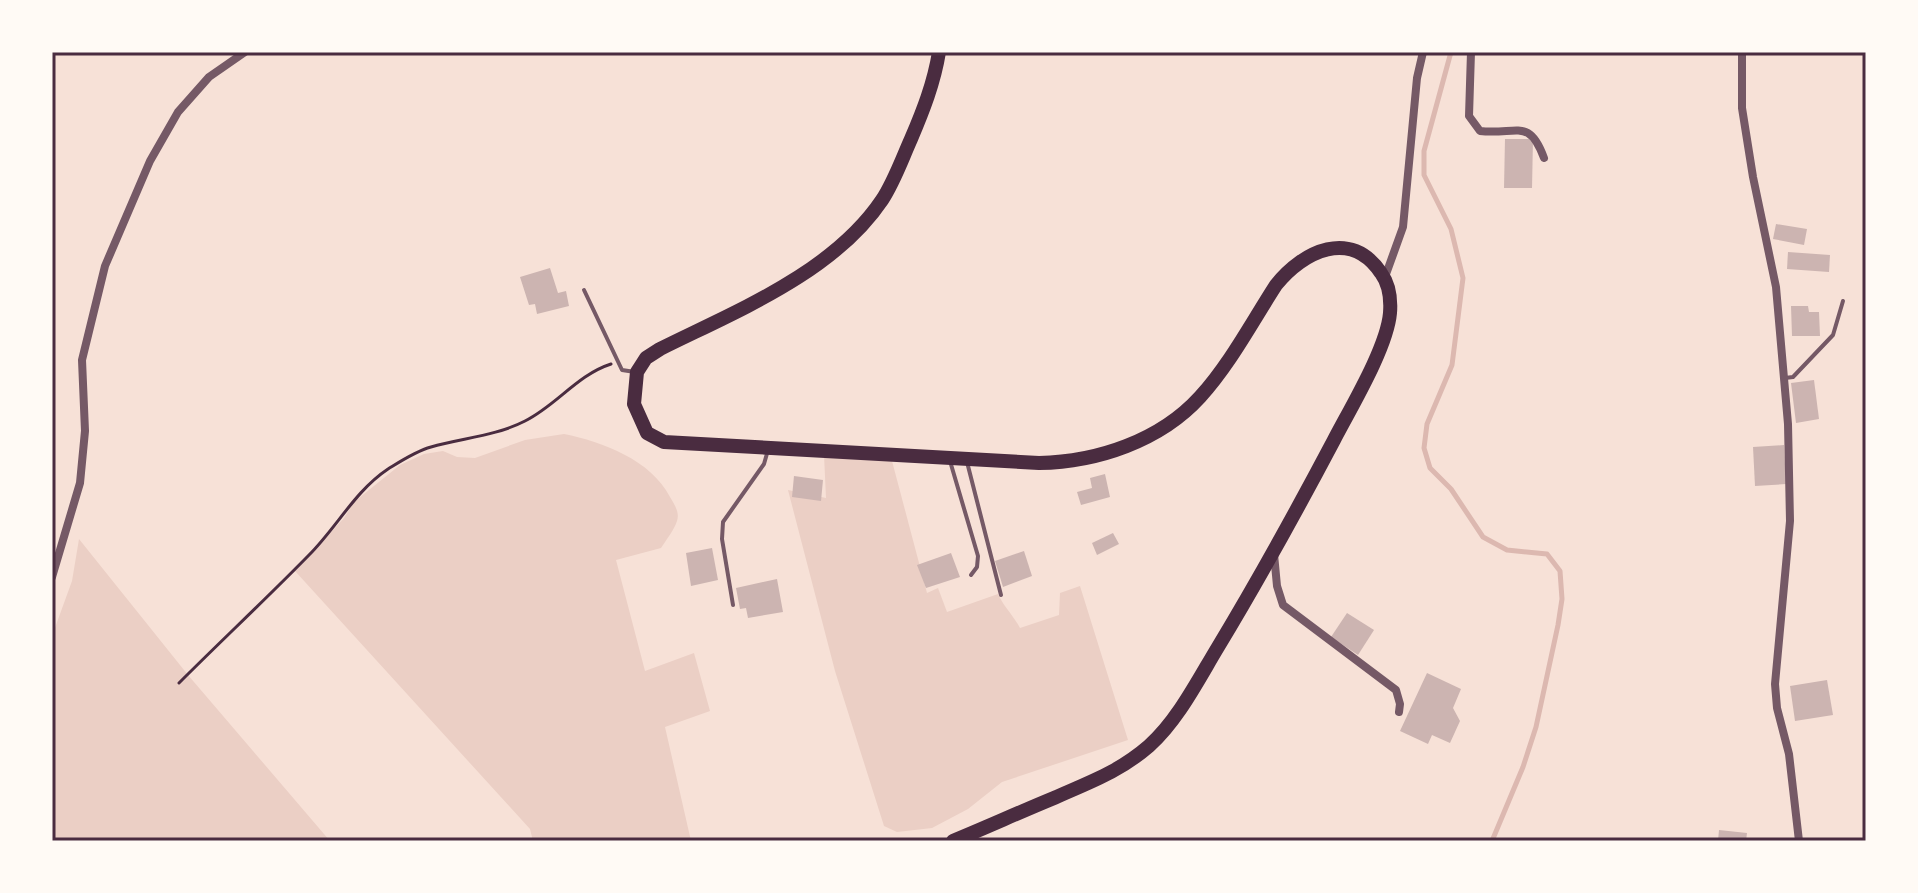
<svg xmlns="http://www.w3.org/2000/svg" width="1918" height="893" font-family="Literata,serif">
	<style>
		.green { fill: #ebcfc5 }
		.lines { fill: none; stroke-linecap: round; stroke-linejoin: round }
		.stream { stroke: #dcb8b0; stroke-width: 5 }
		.building { fill: #ccb4b1 }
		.path { stroke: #4a2c40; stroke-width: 3 }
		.service { stroke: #755966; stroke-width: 4 }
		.minor { stroke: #755966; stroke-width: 8 }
		.primary { stroke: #4a2c40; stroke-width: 14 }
		.neatline { fill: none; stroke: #4a2c40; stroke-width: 3 }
	</style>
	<rect width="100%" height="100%" fill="#f7e1d7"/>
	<g class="green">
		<path d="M564,434C603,442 651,460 670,497C674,504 680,512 677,521C674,530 666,540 661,548L616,560L645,671L694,653L710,711L665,727L691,841H533L530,829L295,571L344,518L354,502L400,465L424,454L443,451L457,457L475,458L525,440Z"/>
		<path d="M824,455L892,461L927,593L938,588L947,612L998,594C1004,607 1013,615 1020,628L1059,615L1060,593L1080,586L1128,740L1002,782L968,809L932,828L897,832L884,826L835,671L788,490L826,498Z"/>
		<polygon points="79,539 188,675 330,841 52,841 52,636 72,581"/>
	</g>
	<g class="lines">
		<polyline class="stream" points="1451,52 1424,151 1424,175 1451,229 1463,278 1452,365 1427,424 1424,448 1430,468 1451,489 1483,537 1507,550 1547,554 1560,571 1562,599 1558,625 1536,727 1523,767 1492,841"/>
	</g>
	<g class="building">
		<polygon points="1505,139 1533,139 1532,188 1504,188"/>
		<polygon points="1776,224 1807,229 1804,245 1773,239"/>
		<polygon points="1788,252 1830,255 1829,272 1787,269"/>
		<polygon points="550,268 558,293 566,291 569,306 537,314 535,304 529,305 520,277"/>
		<polygon points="1791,306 1808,306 1809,312 1819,312 1820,336 1792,336"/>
		<polygon points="1814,380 1819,419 1796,423 1791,383"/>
		<polygon points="1784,445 1786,484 1755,486 1753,447"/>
		<polygon points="1105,474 1110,497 1081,505 1077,492 1092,488 1090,478"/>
		<polygon points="794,476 823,480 821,501 792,497"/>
		<polygon points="1113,533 1119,544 1097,555 1092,543"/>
		<polygon points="712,548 718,580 691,586 686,553"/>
		<polygon points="1024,551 1032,576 1003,587 995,561"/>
		<polygon points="951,553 960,577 926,588 917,565"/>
		<polygon points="777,579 783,612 748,618 746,608 740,609 736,588"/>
		<polygon points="1347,613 1374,630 1358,655 1331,637"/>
		<polygon points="1427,673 1461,689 1453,708 1460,721 1450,743 1432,735 1428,744 1400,731"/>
		<polygon points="1827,680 1833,715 1795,721 1790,686"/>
		<polygon points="1719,830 1747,833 1746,841 1718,841"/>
	</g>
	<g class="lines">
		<path class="path" d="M179,683C222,640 267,598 309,555C337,527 355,491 388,469C401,461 416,451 431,447C462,438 496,436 525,421C557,405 577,375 611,364"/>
		<g class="service">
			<polyline points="584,290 622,370 635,372"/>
			<polyline points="1785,378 1793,377 1833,335 1843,301"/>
			<polyline points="950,461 978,556 977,567 971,575"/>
			<polyline points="967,462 1001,595"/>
			<polyline points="733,605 722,539 723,522 764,464 768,450"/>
		</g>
		<g class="minor">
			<path d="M1471,52L1469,116L1480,131C1517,135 1529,117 1544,158"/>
			<polyline points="1742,52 1742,108 1753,177 1776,287 1788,424 1790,521 1775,684 1777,708 1789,754 1799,841"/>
			<polyline points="1385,277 1403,227 1417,78 1423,52"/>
			<polyline points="1274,554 1277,586 1283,605 1396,690 1400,704 1399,712"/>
			<polyline points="52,577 80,483 85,431 82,360 105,266 150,161 178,112 209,77 245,52"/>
		</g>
		<path class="primary" d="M939,52C934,83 923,111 911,139C902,159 894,182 882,200C833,273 736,311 660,349L646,358L637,372L634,404L647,433L664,442L1039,463C1097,462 1160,441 1200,397C1230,364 1252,322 1276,285C1303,251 1351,228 1381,273C1389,284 1391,300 1390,313C1387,348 1350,409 1334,440C1297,510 1259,579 1218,647C1198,680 1178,720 1149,746C1119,772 1090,782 1054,798C1020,812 987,827 953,841"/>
	</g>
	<rect width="1918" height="893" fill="none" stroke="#fffaf5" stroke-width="108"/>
	<rect x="54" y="54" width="1810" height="785" class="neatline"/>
</svg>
